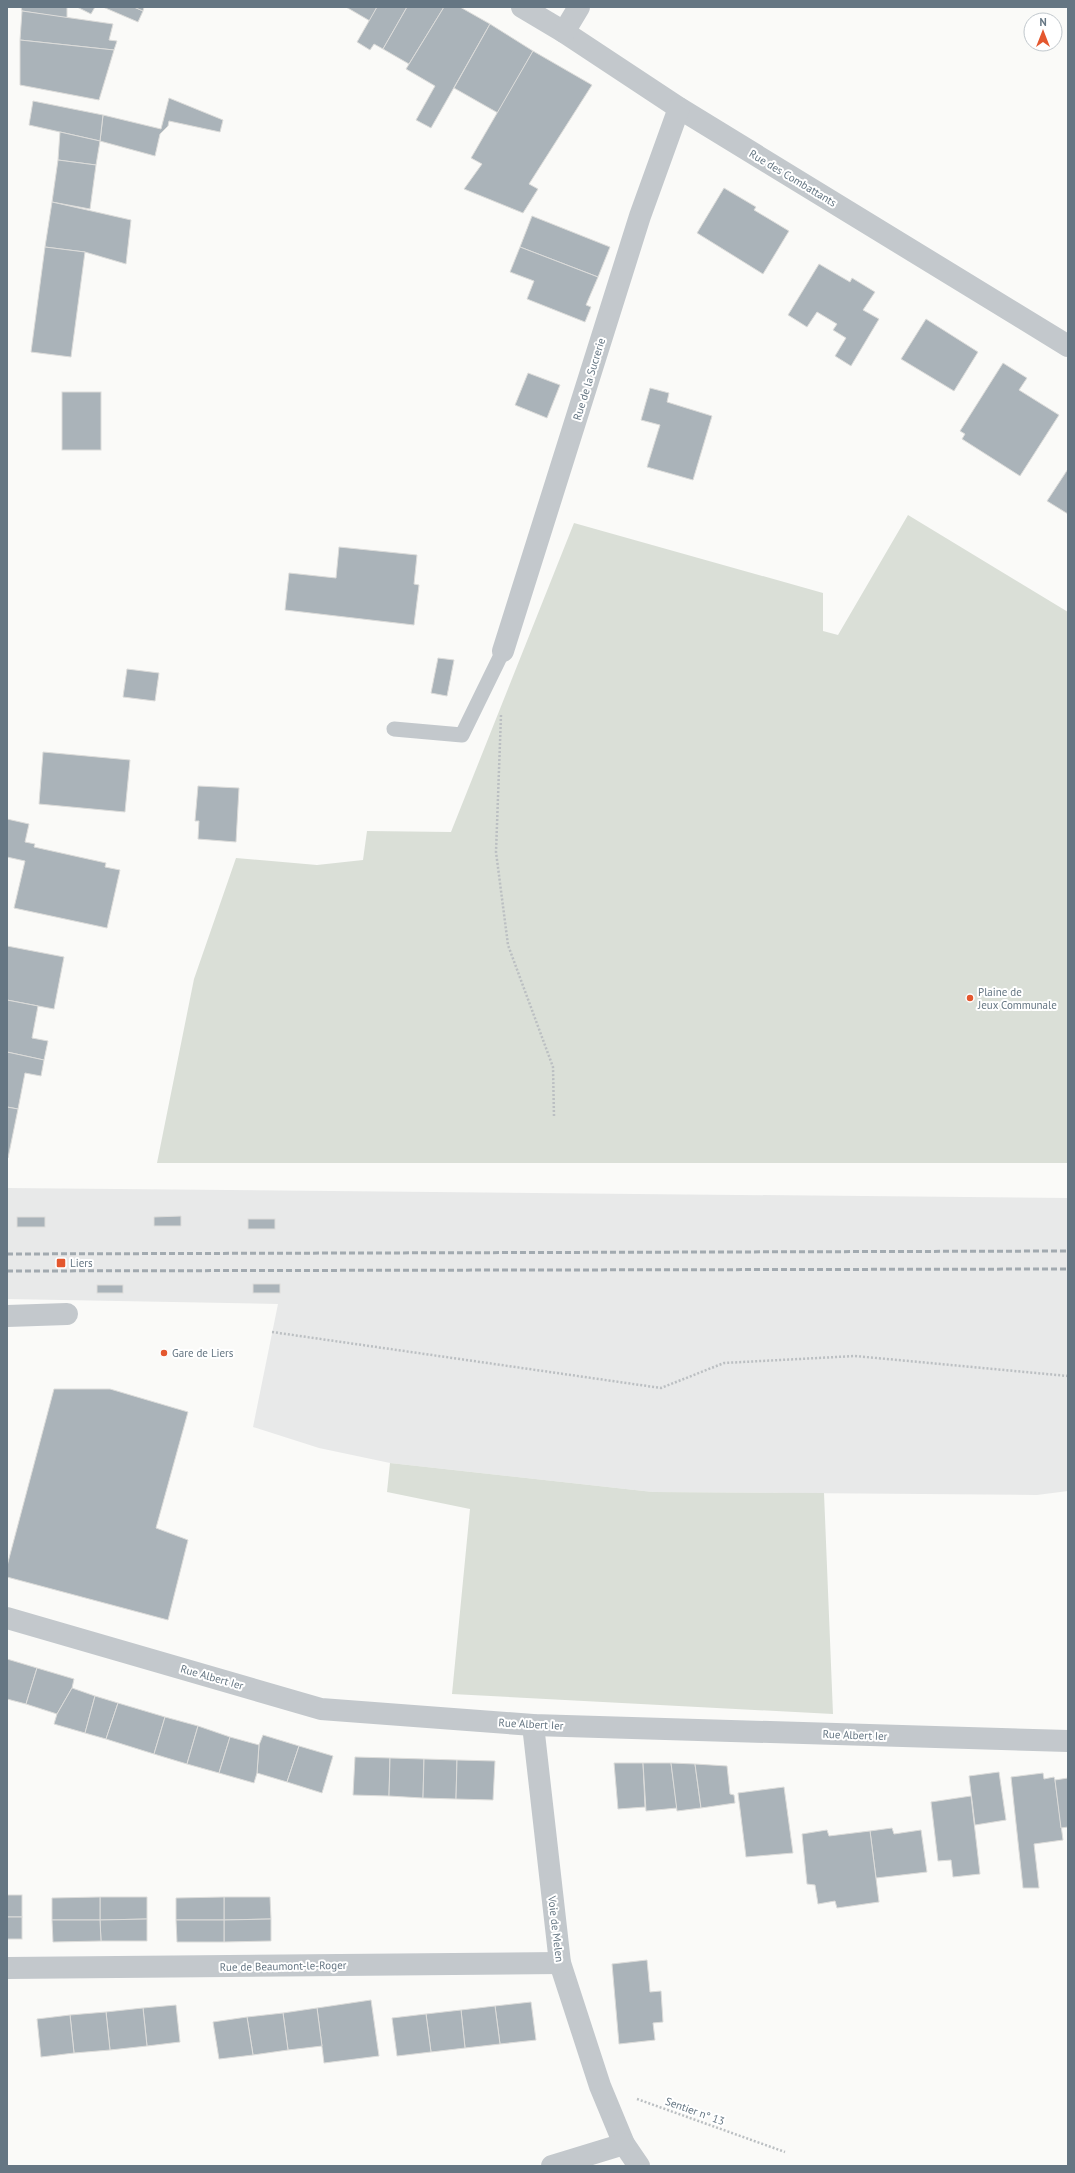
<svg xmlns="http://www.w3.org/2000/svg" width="1075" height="2173" font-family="'PT Sans',sans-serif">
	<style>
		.built { fill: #e8e9e9 }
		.green { fill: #dadfd7 }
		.building { fill: #aab3b9; stroke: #dcdcda }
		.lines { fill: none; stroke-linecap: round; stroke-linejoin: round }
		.path { stroke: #bbbfc2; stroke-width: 2.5; stroke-dasharray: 2 2; stroke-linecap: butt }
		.lane { stroke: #c3c8cc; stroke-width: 15 }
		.street { stroke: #c3c8cc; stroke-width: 22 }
		.rail { stroke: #a2aab0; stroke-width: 3; stroke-dasharray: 6 3; stroke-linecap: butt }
		.poi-dot { fill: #e4572e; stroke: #fff; stroke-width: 1.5 }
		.labels { text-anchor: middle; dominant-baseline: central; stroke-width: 4; stroke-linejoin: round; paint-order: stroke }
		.street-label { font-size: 11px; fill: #657683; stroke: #fff }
		.poi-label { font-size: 11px; fill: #657683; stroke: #fff; text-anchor: start }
	</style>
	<rect width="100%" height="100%" fill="#fafaf8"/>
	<polygon class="built" points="7,1188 1068,1198 1068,1491 1037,1495 653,1492 390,1463 319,1448 253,1427 278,1304 7,1299"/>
	<g class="green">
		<polygon points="908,515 1068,612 1068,1163 157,1163 194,979 236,858 317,865 363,860 367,831 451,832 574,523 823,593 823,631 838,635"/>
		<polygon points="390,1463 653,1492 824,1493 833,1714 452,1694 470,1509 387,1492"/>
	</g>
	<g class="building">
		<polygon points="21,7 67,7 67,18 22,11"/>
		<polygon points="77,7 95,7 91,14"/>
		<polygon points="103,7 134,7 143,11 138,22"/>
		<polygon points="134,7 144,7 143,11"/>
		<polygon points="346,7 377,7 370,21"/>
		<polygon points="377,7 407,7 383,49 374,44 370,50 357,42"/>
		<polygon points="407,7 444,7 409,64 383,49"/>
		<polygon points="444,7 460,7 490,24 431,128 416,120 435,86 406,69"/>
		<polygon points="22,11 113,24 109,40 117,41 114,50 20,40"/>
		<polygon points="490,24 533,51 498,113 454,88"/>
		<polygon points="20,40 114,50 99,100 20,85"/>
		<polygon points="533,51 592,85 529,184 538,189 523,213 464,189 482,164 471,158"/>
		<polygon points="169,98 223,120 220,132 169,121 168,126 160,134 155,156 100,141 103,115 161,129"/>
		<polygon points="33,101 103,115 100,141 29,125"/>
		<polygon points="60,132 100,141 96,165 58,160"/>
		<polygon points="58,160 96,165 90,209 52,202"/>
		<polygon points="724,188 756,207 754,210 789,231 763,274 697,233"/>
		<polygon points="52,202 131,220 126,264 85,252 45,247"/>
		<polygon points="532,216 610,247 598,277 520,247"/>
		<polygon points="45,247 85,252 71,357 31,352"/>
		<polygon points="520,247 598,277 586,305 591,307 585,322 527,299 534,281 510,272"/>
		<polygon points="819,264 850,282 852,278 875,292 863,310 879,319 851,366 835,356 846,338 833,330 837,324 817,312 807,327 788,315"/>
		<polygon points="926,319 978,352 954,391 901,359"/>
		<polygon points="1003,363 1027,378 1019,390 1059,415 1020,476 962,439 965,434 960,431"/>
		<polygon points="528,373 560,385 547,418 515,405"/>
		<polygon points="650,388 669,393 667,402 712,416 693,480 647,467 660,425 641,420"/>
		<rect x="62" y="392" width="39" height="58"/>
		<polygon points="1068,469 1068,514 1047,501"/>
		<polygon points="339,547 417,555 414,584 419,585 414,625 285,610 289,573 336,578"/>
		<polygon points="438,658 454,660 447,696 431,693"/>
		<polygon points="127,669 159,673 155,701 123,697"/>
		<polygon points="43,752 130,760 125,812 39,804"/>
		<polygon points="198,786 239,788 236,842 198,839 199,821 195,821"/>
		<polygon points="7,819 29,824 25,842 35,844 34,847 106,863 105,867 120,870 107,928 14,908 25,861 7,857"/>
		<polygon points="7,946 64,957 54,1009 7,1000"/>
		<polygon points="7,1000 38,1006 32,1038 48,1041 44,1060 7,1052"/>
		<polygon points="7,1052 44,1060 41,1076 25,1073 18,1109 7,1107"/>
		<polygon points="7,1107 18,1109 8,1158 7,1157"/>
		<polygon points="181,1216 181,1226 154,1226 154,1217"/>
		<rect x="17" y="1217" width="28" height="10"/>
		<rect x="248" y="1219" width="27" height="10"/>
		<rect x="253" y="1284" width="27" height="9"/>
		<rect x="97" y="1285" width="26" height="8"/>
		<polygon points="54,1389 110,1389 188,1412 156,1528 188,1540 168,1620 7,1577 7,1566"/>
		<polygon points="7,1659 37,1668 26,1704 7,1699"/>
		<polygon points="37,1668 74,1679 72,1688 57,1714 26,1704"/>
		<polygon points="72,1688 95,1696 85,1733 54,1724 57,1714"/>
		<polygon points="95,1696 118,1703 106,1739 85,1733"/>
		<polygon points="118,1703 165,1717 154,1754 106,1739"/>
		<polygon points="165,1717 198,1726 187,1764 154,1754"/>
		<polygon points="198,1726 230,1737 219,1773 187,1764"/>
		<polygon points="263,1735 299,1746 287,1782 257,1773 259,1745"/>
		<polygon points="230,1737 259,1745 257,1773 254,1783 219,1773"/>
		<polygon points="299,1746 333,1756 322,1793 287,1782"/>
		<polygon points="355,1757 390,1758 389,1796 353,1795"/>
		<polygon points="390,1758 424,1759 423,1798 389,1796"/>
		<polygon points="424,1759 457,1760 456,1799 423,1798"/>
		<polygon points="457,1760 495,1761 493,1800 456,1799"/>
		<polygon points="614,1763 643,1763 645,1807 618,1809"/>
		<polygon points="643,1763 671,1763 677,1808 646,1811"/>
		<polygon points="671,1763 695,1764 701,1808 677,1811"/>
		<polygon points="695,1764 727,1766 730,1794 734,1795 735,1803 701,1808"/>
		<polygon points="999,1772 1006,1820 975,1825 969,1776"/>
		<polygon points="1043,1773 1044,1779 1054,1777 1055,1780 1063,1840 1034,1844 1039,1888 1023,1888 1011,1777"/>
		<polygon points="1068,1778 1068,1827 1061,1828 1055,1780"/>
		<polygon points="784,1787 793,1853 746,1857 738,1793"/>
		<polygon points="971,1796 980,1874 953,1877 951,1860 938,1861 931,1802"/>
		<polygon points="892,1828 894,1834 921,1830 927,1872 876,1878 870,1831"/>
		<polygon points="827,1830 829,1836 870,1831 879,1902 837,1908 835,1901 818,1904 815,1885 807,1884 802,1834"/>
		<rect x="7" y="1895" width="15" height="22"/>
		<polygon points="100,1897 147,1897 147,1919 100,1920"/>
		<polygon points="100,1897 100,1920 52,1920 52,1898"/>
		<polygon points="224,1897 270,1897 271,1919 224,1920"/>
		<polygon points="224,1897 224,1920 176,1920 176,1898"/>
		<rect x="7" y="1917" width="15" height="22"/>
		<polygon points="147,1919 147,1941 101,1941 100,1920"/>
		<polygon points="271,1919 271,1941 224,1942 224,1920"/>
		<polygon points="52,1920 100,1920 101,1941 53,1942"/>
		<polygon points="176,1920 224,1920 224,1942 177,1942"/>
		<polygon points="647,1960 650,1992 661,1991 663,2022 653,2023 655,2040 619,2044 612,1964"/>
		<polygon points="371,2000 379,2056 324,2063 317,2008"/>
		<polygon points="531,2002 536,2040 500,2044 495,2006"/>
		<polygon points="176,2005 180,2042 147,2046 143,2008"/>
		<polygon points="495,2006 500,2044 465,2048 461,2010"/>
		<polygon points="143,2008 147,2046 110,2050 106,2012"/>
		<polygon points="317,2008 322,2046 288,2050 283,2013"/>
		<polygon points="461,2010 465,2048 431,2052 426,2014"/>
		<polygon points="106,2012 110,2050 74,2053 70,2015"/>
		<polygon points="283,2013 288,2050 253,2055 247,2017"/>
		<polygon points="426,2014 431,2052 397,2056 392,2018"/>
		<polygon points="70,2015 74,2053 41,2057 37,2019"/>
		<polygon points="247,2017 253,2055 219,2059 213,2022"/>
	</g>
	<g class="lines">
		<g class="path">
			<polyline points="501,715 496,852 508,945 553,1067 554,1117"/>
			<polyline points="272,1332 661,1388 724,1363 855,1356 1068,1376"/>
			<polyline points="637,2099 785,2152"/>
		</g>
		<polyline class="lane" points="394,729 462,735 503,651"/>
		<g class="street">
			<polyline points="522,7 564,32 679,108 1068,346"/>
			<polyline points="564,32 579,7"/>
			<polyline points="503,651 640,216 679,108"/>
			<polyline points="7,1316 67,1314"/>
			<polyline points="7,1618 321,1709 533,1725 1068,1741"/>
			<polyline points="533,1725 560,1963 600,2086 624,2144 639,2166"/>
			<polyline points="7,1968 560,1963"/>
			<polyline points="552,2166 624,2144"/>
		</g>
		<g class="rail">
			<polyline points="7,1254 1068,1251"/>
			<polyline points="7,1271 1068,1269"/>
		</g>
	</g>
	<g class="poi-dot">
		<circle cx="970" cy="998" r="4"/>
		<rect x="56" y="1258" width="10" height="10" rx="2"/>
		<circle cx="164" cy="1353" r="4"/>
	</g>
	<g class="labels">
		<g class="street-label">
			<text transform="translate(793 178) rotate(31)">Rue des Combattants</text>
			<text transform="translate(589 379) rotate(-73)">Rue de la Sucrerie</text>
			<text transform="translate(212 1677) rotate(16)">Rue Albert Ier</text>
			<text transform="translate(531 1724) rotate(3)">Rue Albert Ier</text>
			<text transform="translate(855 1735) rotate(2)">Rue Albert Ier</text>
			<text transform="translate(556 1929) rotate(83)">Voie de Melen</text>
			<text transform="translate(283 1966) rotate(-1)">Rue de Beaumont-le-Roger</text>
			<text transform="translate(695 2111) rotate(20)">Sentier n° 13</text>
		</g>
		<g class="poi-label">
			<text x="978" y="992">Plaine de<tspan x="978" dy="13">Jeux Communale</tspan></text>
			<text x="70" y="1263">Liers</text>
			<text x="172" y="1353">Gare de Liers</text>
		</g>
	</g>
	<rect width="1075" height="2173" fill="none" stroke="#657683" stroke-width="16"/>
	<g transform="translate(1043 32)"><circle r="19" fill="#ffffff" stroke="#c1c8cd"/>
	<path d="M0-3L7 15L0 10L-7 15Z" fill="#e4572e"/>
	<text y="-6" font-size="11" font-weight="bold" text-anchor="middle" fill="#657683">N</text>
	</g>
</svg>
